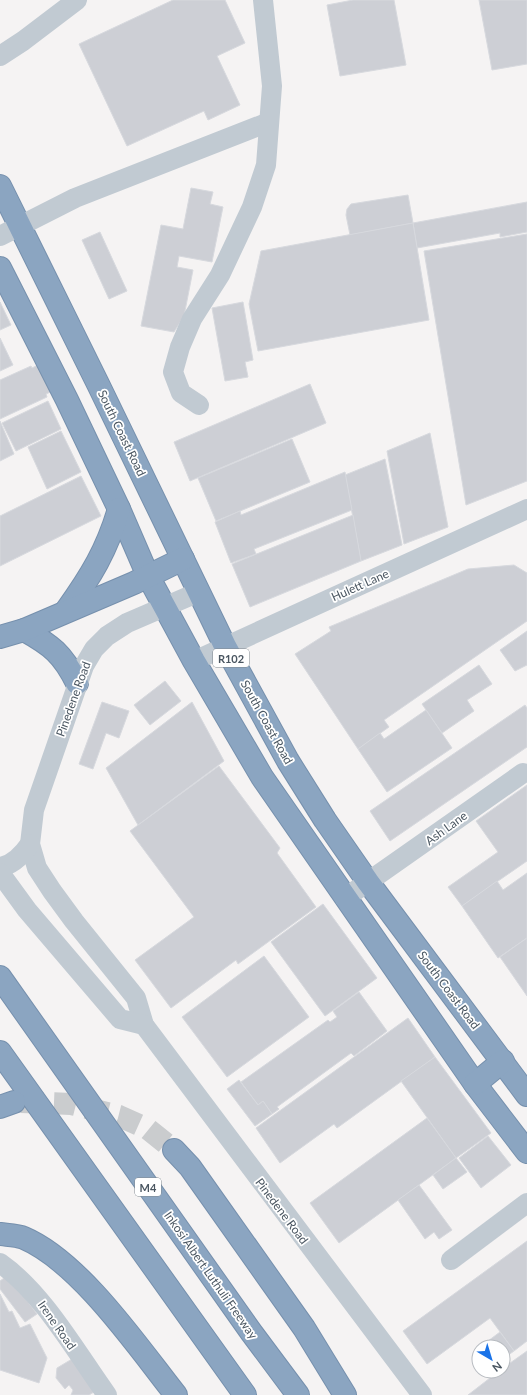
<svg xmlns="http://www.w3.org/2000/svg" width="527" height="1395" font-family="Lato,sans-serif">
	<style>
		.building { fill: #cdcfd5; stroke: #d7d9de }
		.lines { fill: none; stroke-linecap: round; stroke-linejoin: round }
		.highway-tunnel { stroke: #caccce; stroke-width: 22; stroke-dasharray: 22 11; stroke-linecap: butt }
		.highway-casing { stroke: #7690ad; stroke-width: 24 }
		.minor { stroke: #c1cad2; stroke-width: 20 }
		.highway { stroke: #8ba5c1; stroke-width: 22 }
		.labels { text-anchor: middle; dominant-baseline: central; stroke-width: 3.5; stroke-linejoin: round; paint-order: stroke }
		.shield { fill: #fff; stroke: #808990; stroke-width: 1 }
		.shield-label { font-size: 11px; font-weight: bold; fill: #4a5661 }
		.street-label { font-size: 12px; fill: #4a5661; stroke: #fff }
	</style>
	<rect width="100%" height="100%" fill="#f5f3f3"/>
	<g class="building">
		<polygon points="173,0 225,0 245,43 217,56 240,105 208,120 204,111 127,146 79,44"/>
		<polygon points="353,0 394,0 406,65 340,76 327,5"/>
		<polygon points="479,0 527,0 527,64 492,70"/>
		<polygon points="191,188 213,192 210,204 223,207 212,262 179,256 177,267 193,270 184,316 174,332 141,326 161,225 183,229"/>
		<polygon points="408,195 413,223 350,235 346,215 347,209 351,204"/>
		<polygon points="527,202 527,232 500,237 500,233 417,248 413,223"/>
		<polygon points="413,223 429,320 258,351 249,304 261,251"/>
		<polygon points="100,232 127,291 109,299 82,240"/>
		<polygon points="527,234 527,481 466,505 424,251"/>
		<polygon points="0,302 11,325 0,330"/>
		<polygon points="243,302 253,360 245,362 248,377 225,381 212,308"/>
		<polygon points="0,338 13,365 0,371"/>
		<polygon points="42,363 55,390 46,394 47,397 0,419 0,380 31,366 32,368"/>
		<polygon points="310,384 326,423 190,481 174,442"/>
		<polygon points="48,401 61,429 16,451 2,423"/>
		<polygon points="0,421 14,454 0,461"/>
		<polygon points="61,431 81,472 47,489 28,447"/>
		<polygon points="430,433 448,527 404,544 387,451"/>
		<polygon points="292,439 310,482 216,521 198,478"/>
		<polygon points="385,459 402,545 361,561 345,475"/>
		<polygon points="345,472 352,510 254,549 256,554 231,563 215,522 240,511 241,515"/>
		<polygon points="81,476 101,516 0,566 0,516"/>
		<polygon points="353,515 361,561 250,607 232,564"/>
		<polygon points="514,565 527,573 527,621 384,720 389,727 358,749 295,654 331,631 329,627 468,569"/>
		<polygon points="527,631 527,665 515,671 500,650"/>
		<polygon points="479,665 492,684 467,700 474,711 442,733 422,704"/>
		<polygon points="165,681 181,701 150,725 134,705"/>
		<polygon points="102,702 129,711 119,738 106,733 93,769 79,764"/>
		<polygon points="192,702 224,761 138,825 106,768"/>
		<polygon points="525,705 527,708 527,747 390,841 370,811"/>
		<polygon points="426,710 452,748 387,792 358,749 380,733 384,739"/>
		<polygon points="219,766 280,848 277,853 316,907 238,964 236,960 171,1008 135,960 194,917 130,831"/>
		<polygon points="527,785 527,861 462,906 448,887 498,852 476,821"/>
		<polygon points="527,873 527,938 498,958 462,906 497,881 503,890"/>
		<polygon points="323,904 377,978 325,1016 271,942"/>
		<polygon points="527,938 527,996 500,957"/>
		<polygon points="264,956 309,1017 227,1077 182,1017"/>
		<polygon points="359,992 387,1031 354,1056 351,1053 277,1107 279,1109 272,1114 263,1101 258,1105 241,1082 328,1020 330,1022 337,1017 333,1011"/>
		<polygon points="408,1018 435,1057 337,1128 334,1124 280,1163 256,1128"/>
		<polygon points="435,1057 491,1133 456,1158 401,1081"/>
		<polygon points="239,1080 258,1105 263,1101 272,1114 255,1126 227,1089"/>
		<polygon points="427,1118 456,1158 339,1243 310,1203"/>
		<polygon points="488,1136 511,1165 481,1188 459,1158"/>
		<polygon points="456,1158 467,1172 443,1189 433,1175"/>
		<polygon points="419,1185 452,1230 439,1239 434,1232 425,1239 398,1200"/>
		<polygon points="527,1241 527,1341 514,1351 490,1318 427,1364 403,1331"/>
		<polygon points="8,1275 37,1314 25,1322 0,1289 0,1281"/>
		<polygon points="0,1294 9,1312 12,1311 20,1328 30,1324 47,1358 39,1383 0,1370"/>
		<polygon points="500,1332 514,1351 503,1359 503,1347 480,1347"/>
		<polygon points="527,1351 527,1395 468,1395 499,1371 503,1371 503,1368"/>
		<polygon points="72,1359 94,1392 89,1395 71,1395 73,1390 69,1385 65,1389 56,1378 57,1368"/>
	</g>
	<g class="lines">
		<polyline class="highway-tunnel" points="21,1102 71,1104 119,1116 148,1129 174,1150"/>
		<defs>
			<g id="highway">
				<polyline points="0,186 98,384 225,646 288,761 325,820 368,882 527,1095"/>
				<polyline points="0,268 67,400 119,509 148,576 194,661 262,777 475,1084 527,1152"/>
				<path d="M66,611C91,576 107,550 119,509"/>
				<path d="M24,630C51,645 63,654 77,683"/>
				<polyline points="0,637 24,630 134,583 183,559"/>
				<polyline points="0,977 251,1332 298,1395"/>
				<polyline points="0,1052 245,1395"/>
				<polyline points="475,1084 503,1061"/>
				<polyline points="0,1107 14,1102"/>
				<polyline points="174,1150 190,1167 304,1328 345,1395"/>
				<path d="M0,1234C7,1235 17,1235 24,1238C80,1262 138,1347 176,1395"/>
			</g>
		</defs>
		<use href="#highway" class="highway-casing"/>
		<g class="minor">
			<polyline points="0,56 23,41 77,0"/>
			<polyline points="0,236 75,198 269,122"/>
			<polyline points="199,405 181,393 173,372 180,347 192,319 220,275 252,207 266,165 272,86 263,0"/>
			<polyline points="199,592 127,623 107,636 94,649 84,666 34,810 30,844 37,868 52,891 74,921 136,998 144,1025 422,1395"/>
			<polyline points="194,661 527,509"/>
			<path d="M0,867C13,865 23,854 30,844"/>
			<polyline points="0,873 27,910 120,1019 144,1025"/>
			<polyline points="345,898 523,773"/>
			<polyline points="451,1260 527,1203"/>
			<path d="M0,1263C43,1293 76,1352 107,1395"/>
		</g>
		<use href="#highway" class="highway"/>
	</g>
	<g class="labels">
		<g class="shield">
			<rect x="213" y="649" width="36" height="18" rx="3"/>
			<rect x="135" y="1178" width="26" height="18" rx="3"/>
		</g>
		<g class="shield-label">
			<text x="231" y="658">R102</text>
			<text x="148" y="1187">M4</text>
		</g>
		<g class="street-label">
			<text transform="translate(122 433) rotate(64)">South Coast Road</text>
			<text transform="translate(360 585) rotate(-24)">Hulett Lane</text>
			<text transform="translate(73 699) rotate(-70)">Pinedene Road</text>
			<text transform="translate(267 722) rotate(61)">South Coast Road</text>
			<text transform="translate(446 828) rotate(-36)">Ash Lane</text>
			<text transform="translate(449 990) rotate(53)">South Coast Road</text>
			<text transform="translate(282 1211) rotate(53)">Pinedene Road</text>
			<text transform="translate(211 1275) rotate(55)">Inkosi Albert Luthuli Freeway</text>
			<text transform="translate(57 1325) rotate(55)">Irene Road</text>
		</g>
	</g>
	<g transform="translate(491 1359) rotate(142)"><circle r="19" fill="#ffffff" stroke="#b7bbc0"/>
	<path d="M0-3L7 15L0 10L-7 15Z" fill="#1a73e8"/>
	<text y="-6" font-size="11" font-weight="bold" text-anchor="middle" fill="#4a5661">N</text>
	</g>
</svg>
